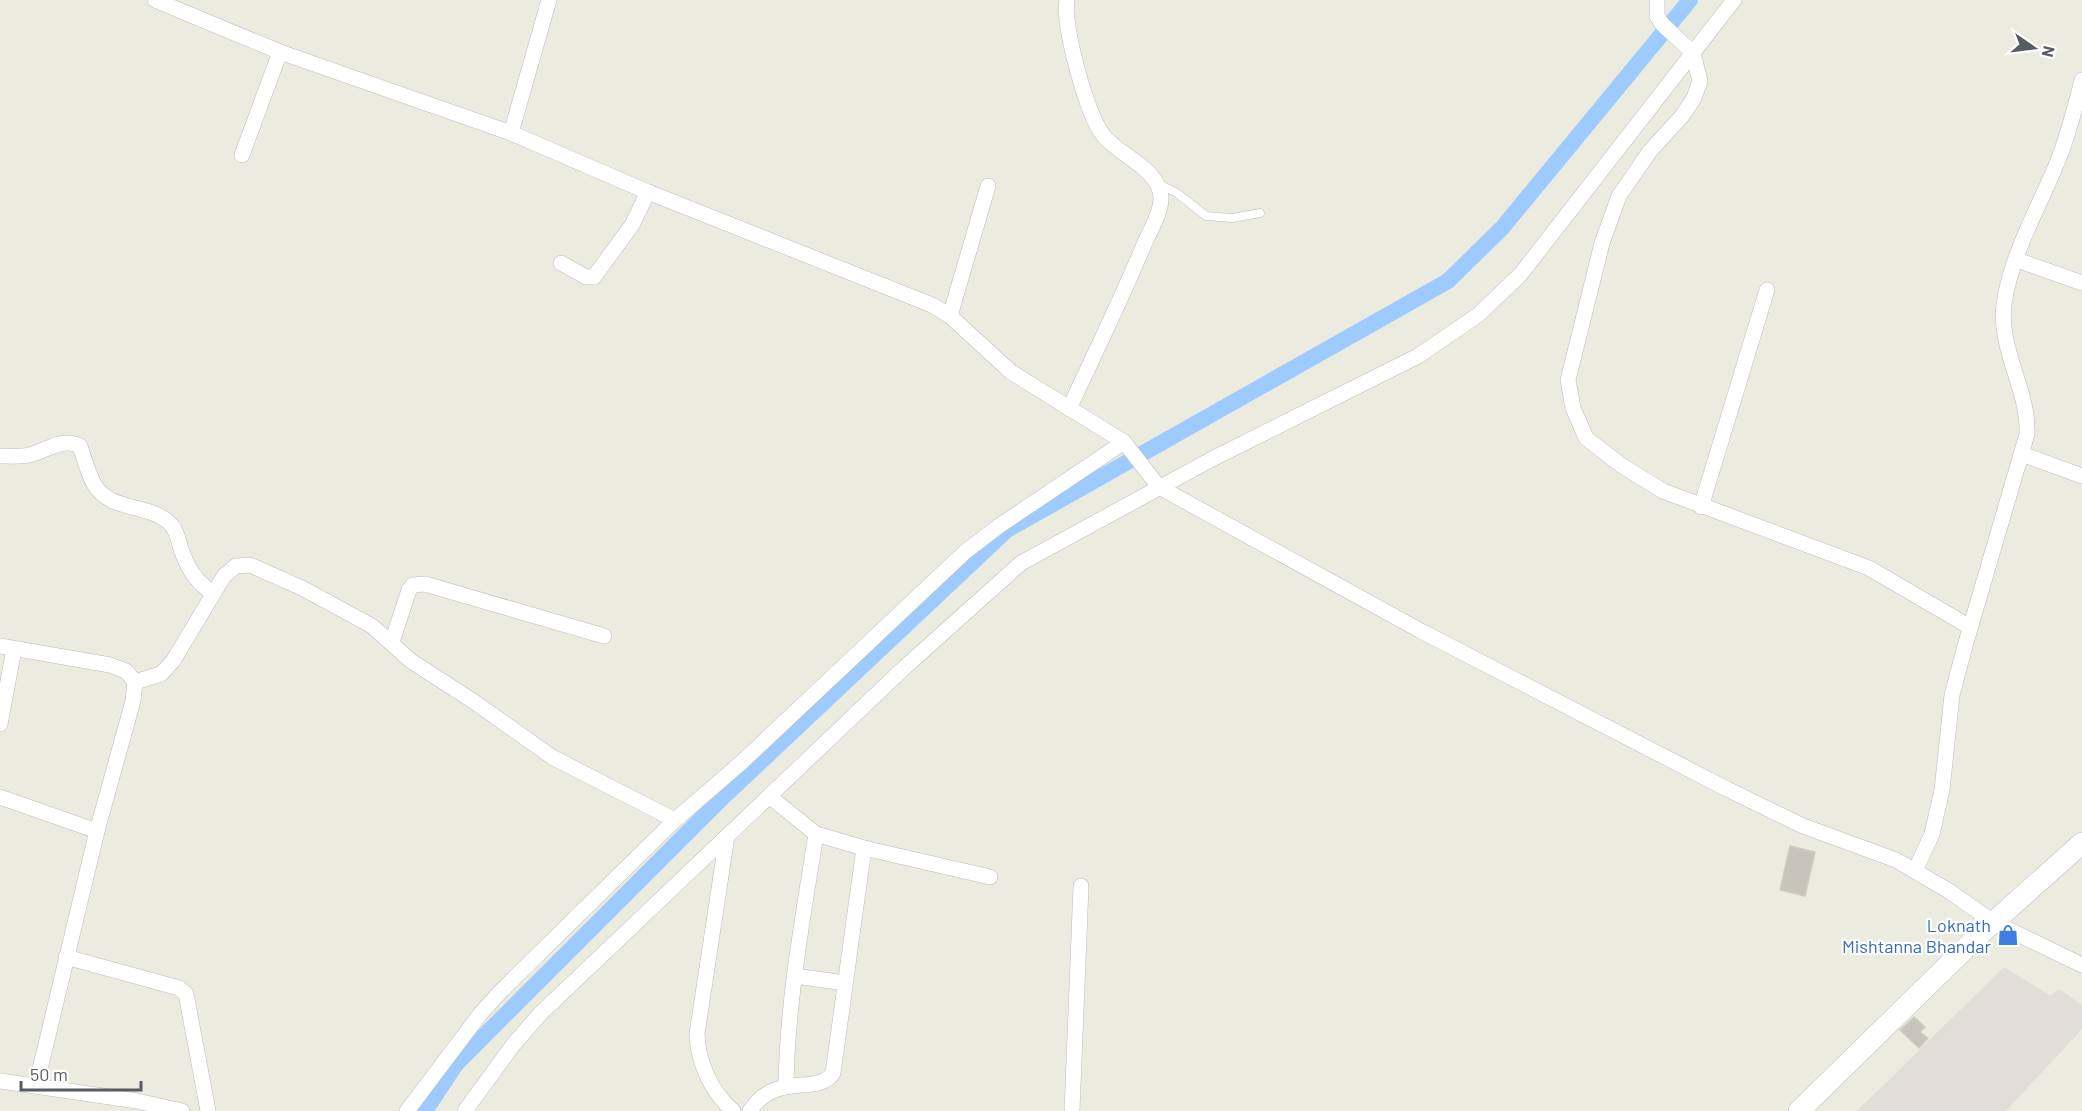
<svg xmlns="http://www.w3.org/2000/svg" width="2082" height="1111" font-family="Barlow,sans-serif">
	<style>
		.industrial { fill: #e0ded7 }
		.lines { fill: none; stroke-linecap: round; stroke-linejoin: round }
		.canal { stroke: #9dcbff; stroke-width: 16 }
		.building { fill: #c7c4bc; stroke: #d1cdbd; stroke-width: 1.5 }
		.lane-casing { stroke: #babcc2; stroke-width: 9 }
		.street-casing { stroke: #babcc2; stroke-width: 16 }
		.secondary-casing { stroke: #babdc4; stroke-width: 22 }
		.lane { stroke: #fff; stroke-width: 8 }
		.street { stroke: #fff; stroke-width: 15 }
		.secondary { stroke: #fff; stroke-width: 21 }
		.labels { text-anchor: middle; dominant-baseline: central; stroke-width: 4.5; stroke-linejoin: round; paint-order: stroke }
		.shop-label { font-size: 18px; fill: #366cbe; stroke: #fff; text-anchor: end }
	</style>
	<rect width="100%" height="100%" fill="#ecebdf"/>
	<polygon class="industrial" points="2004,967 2051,996 2059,989 2082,1005 2082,1029 2006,1111 1857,1111"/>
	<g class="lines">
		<polyline class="canal" points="425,1111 456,1064 719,801 1007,530 1448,281 1502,228 1690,0"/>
	</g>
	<g class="building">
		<polygon points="1790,846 1815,852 1805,896 1780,890"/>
		<polygon points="1914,1017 1925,1027 1920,1032 1928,1038 1919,1048 1900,1030"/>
	</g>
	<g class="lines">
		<defs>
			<polyline id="lane" points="1159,184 1177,193 1206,216 1232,218 1260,213"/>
			<g id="street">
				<polyline points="155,0 280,52 511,133 648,192 932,305 950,316 1011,372 1124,442 1159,487 1421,631 1725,788 1803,826 1896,860 1949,891 1993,922 2082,965"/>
				<path d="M1067,0C1062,24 1087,115 1103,135C1118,155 1158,168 1161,196C1162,212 1149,232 1143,247C1120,302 1094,355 1069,409"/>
				<polyline points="1657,0 1657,16 1662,24 1693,53 1700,81 1694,98 1682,116 1650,151 1619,196 1602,243 1568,380 1573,408 1586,438 1621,465 1663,491 1869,568 1970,627"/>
				<polyline points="511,133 549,0"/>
				<polyline points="242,155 280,52"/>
				<polyline points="2017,260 2082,283"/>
				<polyline points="561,263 586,277 594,277 632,225 648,192"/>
				<polyline points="950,316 988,186"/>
				<polyline points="2022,454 2082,476"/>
				<path d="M0,456C10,456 20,457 29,455C47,451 61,437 80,446C84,458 88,473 94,484C111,514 154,502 173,527C177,533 179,542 181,549C188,569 195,580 212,593"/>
				<polyline points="1701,507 1767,290"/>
				<polyline points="392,642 409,590 413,585 425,584 604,636"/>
				<polyline points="0,646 110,665 126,671 135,682 133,701 97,831 36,1086"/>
				<polyline points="135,682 161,674 173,661 224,576 236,566 250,565 302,588 372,626 411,661 473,701 552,757 675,820"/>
				<polyline points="0,724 14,649"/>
				<polyline points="769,796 816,834 864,848 990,877"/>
				<polyline points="0,797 97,831"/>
				<path d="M727,836L697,1034C698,1063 711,1091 733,1111"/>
				<path d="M1915,871L1932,834L1942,790L1952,695L1965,646L2027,434C2029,390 1998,349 2004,304C2011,255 2038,209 2057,163C2068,136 2075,108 2082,80"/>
				<polyline points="66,957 179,988 186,994 208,1111"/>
				<polyline points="796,976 844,983"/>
				<polyline points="0,1081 137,1101 182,1111"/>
				<path d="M786,1087C787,1002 803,917 816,834"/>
				<polyline points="407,1111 481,1013 501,991 675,820 742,762 965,552 999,526 1124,442"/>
				<polyline points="465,1111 513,1045 540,1014 905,667 1021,563 1212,459 1418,356 1478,315 1520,275 1734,0"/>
				<path d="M750,1111C775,1071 819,1096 833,1073L864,848"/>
				<polyline points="1072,1111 1081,886"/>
			</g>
			<polyline id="secondary" points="1799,1111 1978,936 2082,843"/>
		</defs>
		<use href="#lane" class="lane-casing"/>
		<use href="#street" class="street-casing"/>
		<use href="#secondary" class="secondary-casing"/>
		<use href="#lane" class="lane"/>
		<use href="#street" class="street"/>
		<use href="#secondary" class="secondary"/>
	</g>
	<defs>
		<symbol id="shop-bare" viewBox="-9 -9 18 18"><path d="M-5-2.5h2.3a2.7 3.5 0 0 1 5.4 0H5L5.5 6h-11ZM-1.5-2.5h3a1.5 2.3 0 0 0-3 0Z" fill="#3f7fe0" stroke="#fff" stroke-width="2.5" paint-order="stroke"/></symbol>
	</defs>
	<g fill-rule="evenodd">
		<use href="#shop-bare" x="1993" y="920" width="30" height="30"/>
	</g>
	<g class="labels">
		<g class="shop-label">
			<text x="1991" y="925">Loknath<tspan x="1991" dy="21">Mishtanna Bhandar</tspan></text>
		</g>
	</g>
	<g transform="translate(2034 48) rotate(104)" stroke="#ffffff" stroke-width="4.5" paint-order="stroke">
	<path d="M0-4.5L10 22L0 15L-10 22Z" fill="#585b61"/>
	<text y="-9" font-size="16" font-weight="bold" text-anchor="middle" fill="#585b61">N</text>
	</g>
	<path d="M21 1081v9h120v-9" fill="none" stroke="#585b61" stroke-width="3"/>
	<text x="30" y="1081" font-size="18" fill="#585b61" stroke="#ffffff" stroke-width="4.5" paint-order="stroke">50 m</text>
</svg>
